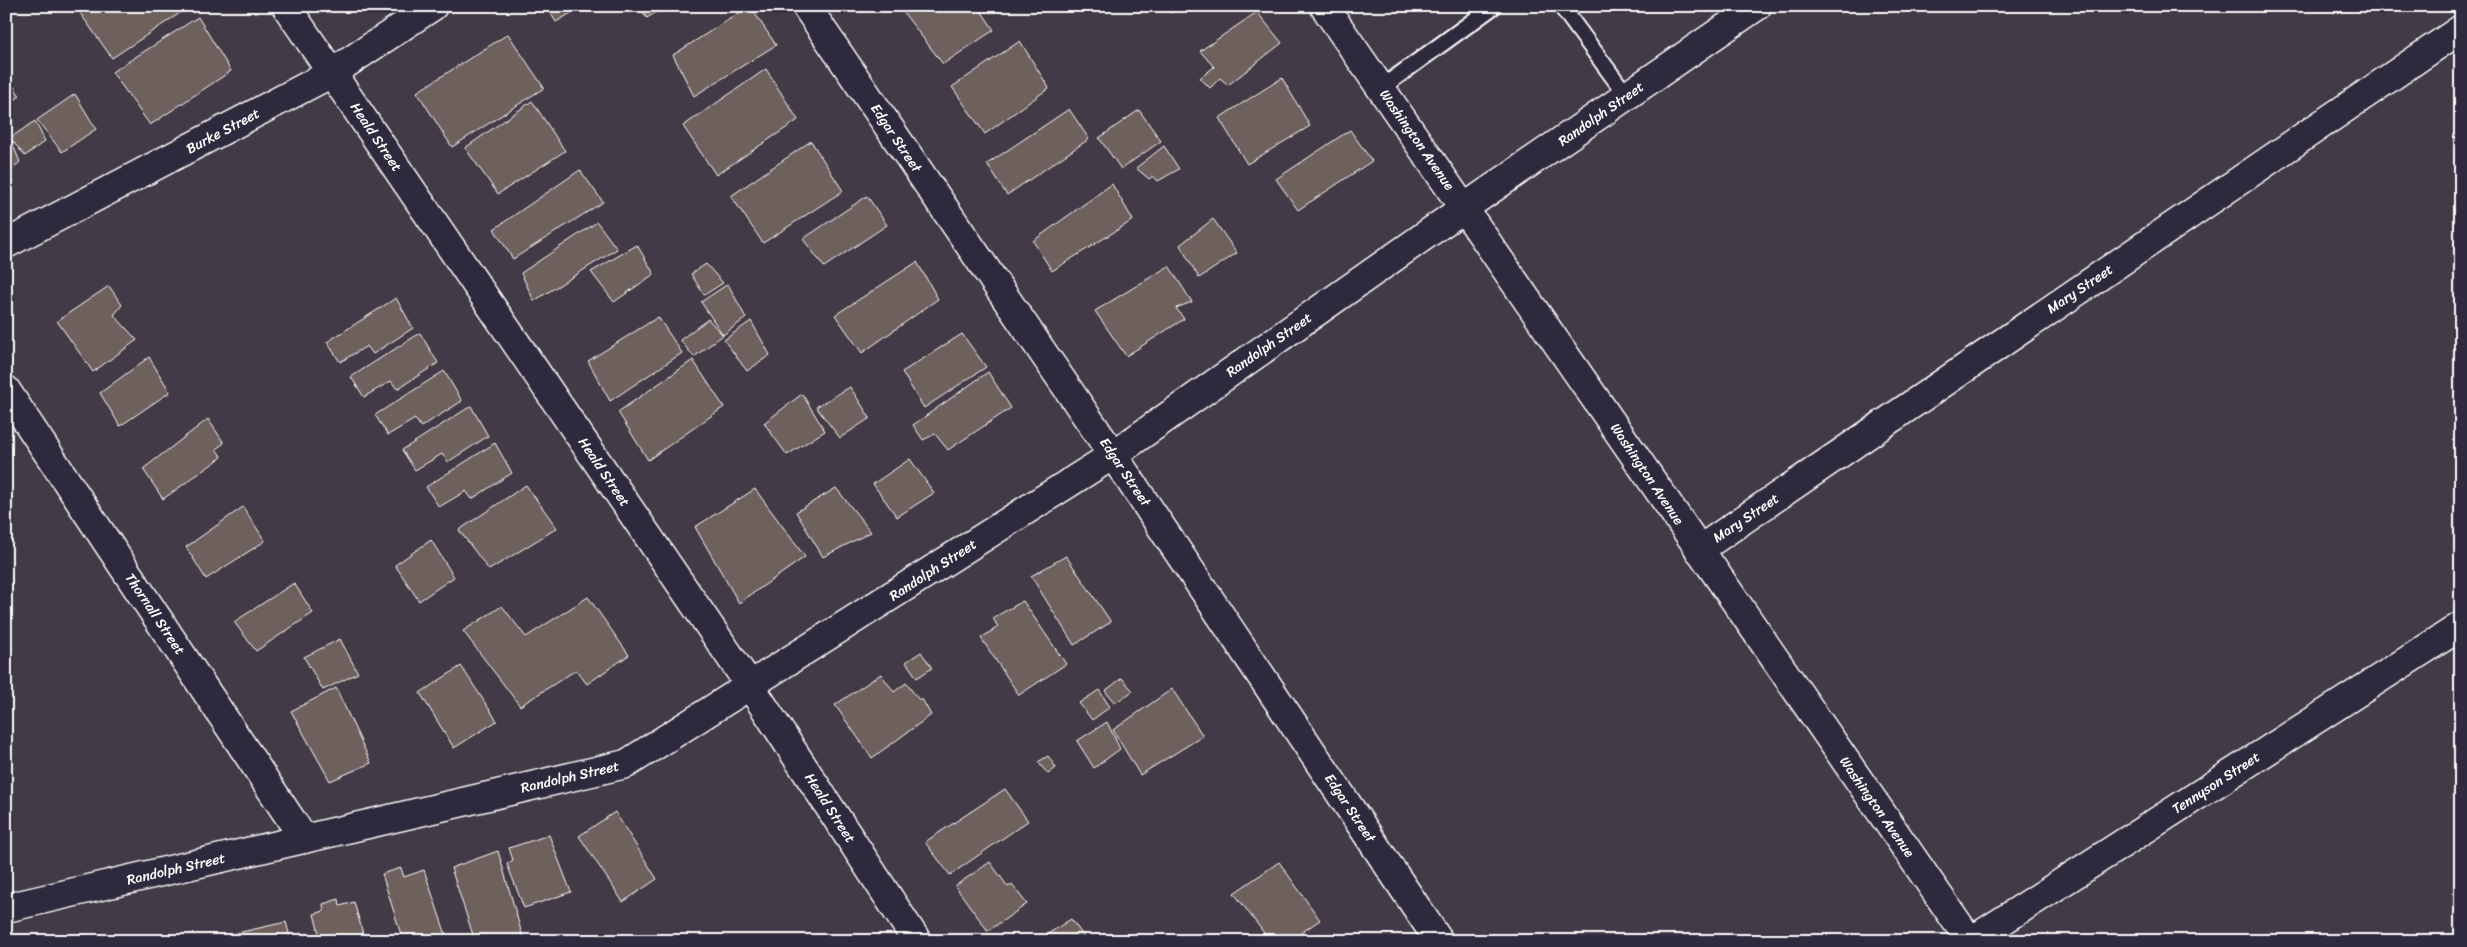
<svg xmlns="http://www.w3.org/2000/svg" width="2467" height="947" font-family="Sriracha,sans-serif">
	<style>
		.building { fill: #6e605c; stroke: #fff }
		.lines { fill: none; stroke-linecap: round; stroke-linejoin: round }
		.lane-casing { stroke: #fff; stroke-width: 19 }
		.street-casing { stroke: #fff; stroke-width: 31 }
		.secondary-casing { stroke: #fff; stroke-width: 31 }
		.lane { stroke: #2f2a3d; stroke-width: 15 }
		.street { stroke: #2f2a3d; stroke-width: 28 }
		.secondary { stroke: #2f2a3d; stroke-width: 28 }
		.labels { text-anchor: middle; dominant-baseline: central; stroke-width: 4.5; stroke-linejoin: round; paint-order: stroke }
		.street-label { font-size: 14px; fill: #fff; stroke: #2f2a3d }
	</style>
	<rect width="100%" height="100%" fill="#423a46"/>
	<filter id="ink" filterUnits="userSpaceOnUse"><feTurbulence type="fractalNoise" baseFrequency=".02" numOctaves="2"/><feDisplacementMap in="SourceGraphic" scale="10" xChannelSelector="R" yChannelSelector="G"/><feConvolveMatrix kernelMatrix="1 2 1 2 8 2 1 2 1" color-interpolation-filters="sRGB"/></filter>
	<g filter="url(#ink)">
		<g class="building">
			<polygon points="75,6 183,6 186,9 112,58"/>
			<polygon points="546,6 583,6 556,22"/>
			<polygon points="639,6 666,6 647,18"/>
			<polygon points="750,6 776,45 694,96 673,55"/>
			<polygon points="913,6 978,6 994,30 943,64 903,12"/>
			<polygon points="1165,6 1179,6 1170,13"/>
			<polygon points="1257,12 1282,43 1228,85 1220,78 1210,88 1200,78 1214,67 1200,51"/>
			<polygon points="198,17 231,71 150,125 112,72"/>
			<polygon points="508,34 544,88 452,147 417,92"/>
			<polygon points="1020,41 1049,88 985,134 952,87"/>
			<polygon points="766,69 798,120 716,175 683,126"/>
			<polygon points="6,75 20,96 6,106"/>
			<polygon points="1282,78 1310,126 1247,164 1219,118"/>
			<polygon points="75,94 96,129 62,152 37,120"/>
			<polygon points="532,101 565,151 498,194 465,148"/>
			<polygon points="1069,109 1089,139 1007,195 987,164"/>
			<polygon points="1139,110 1161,141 1121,169 1099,138"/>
			<polygon points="35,121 45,141 25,156 10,138"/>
			<polygon points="1350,130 1372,161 1298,210 1276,179"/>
			<polygon points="10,138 20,162 8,172 14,184 6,189 6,141"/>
			<polygon points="811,141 843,191 763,243 731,196"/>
			<polygon points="1164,146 1179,169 1158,181 1153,176 1149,179 1136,168"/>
			<polygon points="580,170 603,202 513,259 494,229"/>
			<polygon points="1112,184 1133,220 1052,271 1033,241"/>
			<polygon points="867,196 887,225 824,267 803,239"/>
			<polygon points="1213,219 1237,253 1199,278 1180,245"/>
			<polygon points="597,222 617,249 534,301 521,273"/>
			<polygon points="637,245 654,274 614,302 591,272"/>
			<polygon points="917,262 938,299 862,353 835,315"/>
			<polygon points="706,264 723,283 704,295 691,274"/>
			<polygon points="1169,266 1192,302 1176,308 1184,319 1126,356 1095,311"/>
			<polygon points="728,284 746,318 723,335 701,302"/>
			<polygon points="109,286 122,305 114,315 137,340 93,372 57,321"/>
			<polygon points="396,298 413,328 373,354 367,346 340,362 327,342"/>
			<polygon points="658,317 682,353 610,401 588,361"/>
			<polygon points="708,319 723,335 694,357 680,340"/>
			<polygon points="751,321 770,355 747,371 724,340"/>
			<polygon points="420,333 438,363 397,389 391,381 364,397 351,377"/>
			<polygon points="962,334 986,367 924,408 902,372"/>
			<polygon points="149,357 170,392 120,426 100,393"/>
			<polygon points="693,360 724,407 648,460 618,412"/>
			<polygon points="444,371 462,401 421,427 415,419 388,435 375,415"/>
			<polygon points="988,372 1011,408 948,450 935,434 923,440 913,425"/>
			<polygon points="850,387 870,418 840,438 816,407"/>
			<polygon points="802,394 825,431 787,455 764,423"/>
			<polygon points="471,406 488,436 448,462 442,454 415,470 402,450"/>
			<polygon points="208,419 224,443 216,449 222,457 163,499 143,469"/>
			<polygon points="495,443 512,473 472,499 466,491 439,507 426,487"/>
			<polygon points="910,459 934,493 897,517 873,484"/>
			<polygon points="526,485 557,528 489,570 459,530"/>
			<polygon points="836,488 871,532 823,557 796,512"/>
			<polygon points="755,489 805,557 739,603 695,527"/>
			<polygon points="243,507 265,541 206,579 186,547"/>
			<polygon points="431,540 454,577 419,601 395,565"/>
			<polygon points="1066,556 1111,622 1074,645 1031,576"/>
			<polygon points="294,583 313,613 256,651 234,622"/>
			<polygon points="588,597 629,655 587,684 576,670 520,706 463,631 502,606 526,637"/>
			<polygon points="1023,601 1066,664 1019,695 981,638 998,627 993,618"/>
			<polygon points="340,639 358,673 323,690 304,657"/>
			<polygon points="921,652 932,668 917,678 906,662"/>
			<polygon points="461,666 497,721 454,748 420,693"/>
			<polygon points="881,674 894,692 906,683 919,700 922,699 931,715 872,758 835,705"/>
			<polygon points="1122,678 1133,691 1115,703 1105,691"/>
			<polygon points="336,688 371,763 330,781 291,711"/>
			<polygon points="1172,689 1203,736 1140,775 1113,730"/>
			<polygon points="1099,690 1110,707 1092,720 1079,703"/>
			<polygon points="1107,722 1120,749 1094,768 1077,741"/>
			<polygon points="1048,756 1056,768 1048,774 1038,762"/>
			<polygon points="1005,789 1028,821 950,875 925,842"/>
			<polygon points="615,812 657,879 623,902 579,836"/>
			<polygon points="549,835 571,892 524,908 507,864 513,860 509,848"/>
			<polygon points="498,851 524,941 475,941 451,868"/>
			<polygon points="990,862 1008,887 1012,885 1027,904 988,931 955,886"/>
			<polygon points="1279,862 1320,920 1289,941 1270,941 1234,893"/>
			<polygon points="401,868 404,877 424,870 448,941 403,941 382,874"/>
			<polygon points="339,899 340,906 354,902 365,941 321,941 314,914 324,911 323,904"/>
			<polygon points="1071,919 1087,941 1037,941"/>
			<polygon points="286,922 291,941 239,941 237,933"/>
			<polygon points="1342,934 1347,941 1332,941"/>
		</g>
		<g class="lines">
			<defs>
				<g id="lane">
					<polyline points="1561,6 1627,96"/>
					<polyline points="1381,88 1494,6"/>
				</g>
				<g id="street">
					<polyline points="286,6 751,687 917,941"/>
					<polyline points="806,6 1113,455 1439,941"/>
					<polyline points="6,244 332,73 433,6"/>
					<polyline points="6,390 304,839"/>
					<polyline points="1699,550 2461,29"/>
					<polyline points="6,908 626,764 1113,455 1464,208 1757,6"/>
					<polyline points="1971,941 2461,626"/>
				</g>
				<polyline id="secondary" points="1324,6 1970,941"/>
			</defs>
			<use href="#lane" class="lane-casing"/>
			<use href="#street" class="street-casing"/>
			<use href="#secondary" class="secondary-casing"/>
			<use href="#lane" class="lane"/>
			<use href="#street" class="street"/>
			<use href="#secondary" class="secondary"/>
		</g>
	</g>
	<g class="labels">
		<g class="street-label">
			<text transform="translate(1601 114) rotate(-35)">Randolph Street</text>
			<text transform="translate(223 131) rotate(-28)">Burke Street</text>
			<text transform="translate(376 137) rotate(56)">Heald Street</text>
			<text transform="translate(896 138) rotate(56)">Edgar Street</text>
			<text transform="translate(1417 140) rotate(55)">Washington Avenue</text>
			<text transform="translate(2080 289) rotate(-34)">Mary Street</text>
			<text transform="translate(1269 345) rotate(-35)">Randolph Street</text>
			<text transform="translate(604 472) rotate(56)">Heald Street</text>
			<text transform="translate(1125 472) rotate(56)">Edgar Street</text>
			<text transform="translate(1647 474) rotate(56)">Washington Avenue</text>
			<text transform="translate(1746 518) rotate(-34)">Mary Street</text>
			<text transform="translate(933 570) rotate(-33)">Randolph Street</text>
			<text transform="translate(155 614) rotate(56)">Thornall Street</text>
			<text transform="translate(570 777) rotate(-13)">Randolph Street</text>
			<text transform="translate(2216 783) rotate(-33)">Tennyson Street</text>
			<text transform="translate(1877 807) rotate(55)">Washington Avenue</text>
			<text transform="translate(830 808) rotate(57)">Heald Street</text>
			<text transform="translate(1350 808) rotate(56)">Edgar Street</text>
			<text transform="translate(176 869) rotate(-13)">Randolph Street</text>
		</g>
	</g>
	<rect width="2467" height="947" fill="none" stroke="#2f2a3d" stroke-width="25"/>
	<rect x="12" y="12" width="2442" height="922" fill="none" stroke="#fff" stroke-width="2" filter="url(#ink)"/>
</svg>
